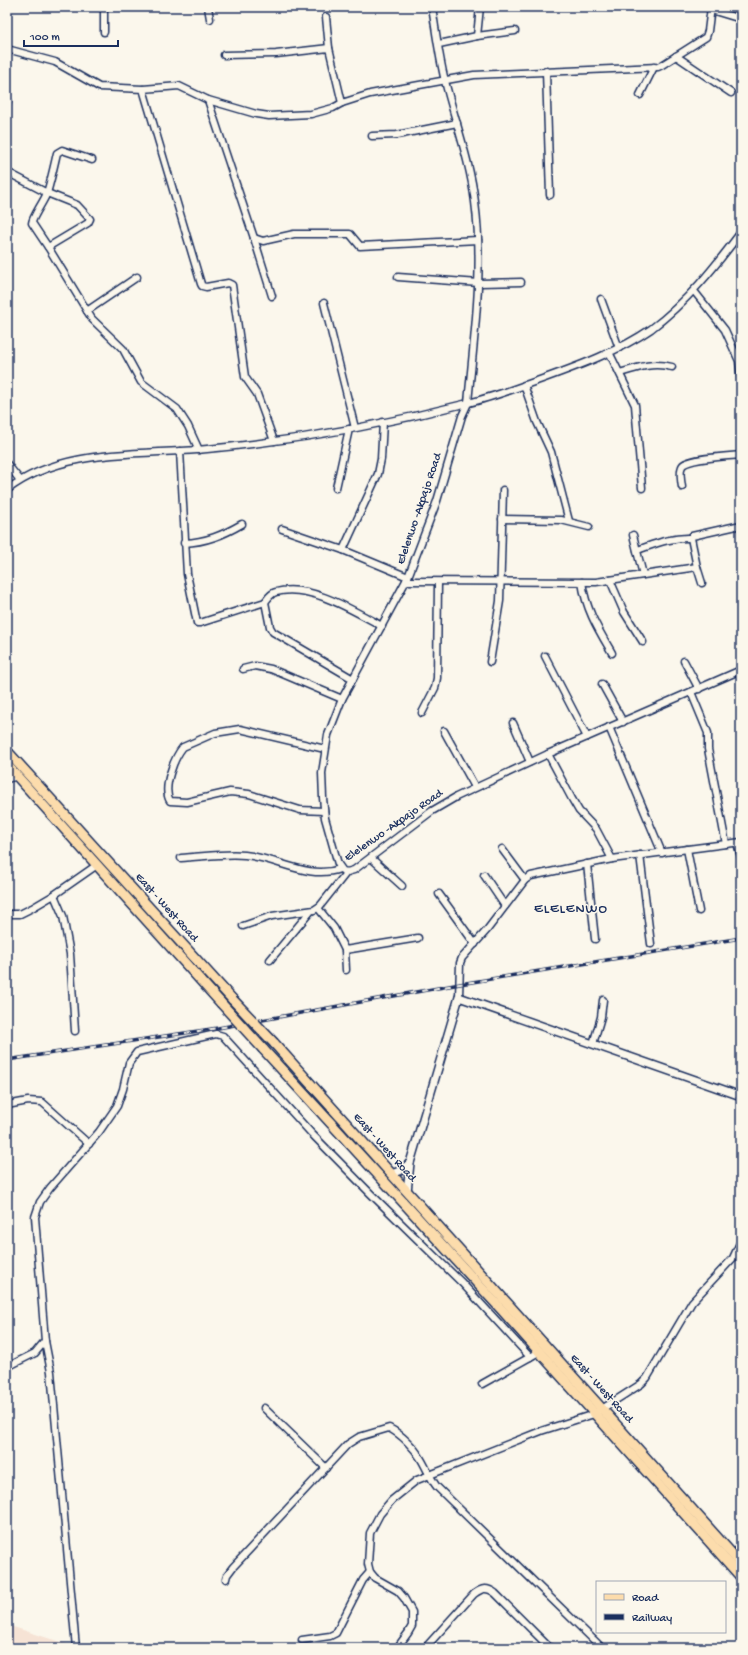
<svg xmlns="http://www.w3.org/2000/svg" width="748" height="1655" font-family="'Gochi Hand',sans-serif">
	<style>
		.built { fill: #f6e3d5 }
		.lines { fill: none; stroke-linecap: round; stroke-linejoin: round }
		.minor-casing { stroke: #1b2f5e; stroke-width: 9 }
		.tertiary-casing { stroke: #1b2f5e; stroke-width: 10 }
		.primary-casing { stroke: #1b2f5e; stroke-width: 12 }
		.minor { stroke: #fbf7ec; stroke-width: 6 }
		.tertiary { stroke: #fbf7ec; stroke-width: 7 }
		.primary { stroke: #fcdcac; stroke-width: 9 }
		.rail-casing { stroke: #1b2f5e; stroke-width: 3.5 }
		.rail { stroke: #fbf7ec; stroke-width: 2; stroke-dasharray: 6; stroke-linecap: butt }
		.primary-bridge-casing { stroke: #1b2f5e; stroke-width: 12; stroke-linecap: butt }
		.primary-bridge { stroke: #fcdcac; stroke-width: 9 }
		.labels { text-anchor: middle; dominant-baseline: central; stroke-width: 3; stroke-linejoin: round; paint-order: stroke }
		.street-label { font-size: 12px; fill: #1b2f5e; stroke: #fbf7ec }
		.quarter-label { font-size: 14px; letter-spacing: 1px; fill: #1b2f5e; stroke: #fbf7ec }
	</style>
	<rect width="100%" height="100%" fill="#fbf7ec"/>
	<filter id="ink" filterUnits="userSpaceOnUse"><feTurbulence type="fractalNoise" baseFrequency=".025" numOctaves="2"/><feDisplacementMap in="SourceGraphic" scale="8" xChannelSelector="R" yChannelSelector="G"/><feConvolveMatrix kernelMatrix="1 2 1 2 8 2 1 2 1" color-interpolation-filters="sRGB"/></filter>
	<g filter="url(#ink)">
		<polygon class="built" points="7,1625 79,1648 7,1648"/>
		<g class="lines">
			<defs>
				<g id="minor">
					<polyline points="104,7 104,32"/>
					<polyline points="208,7 210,19"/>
					<path d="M432,7C436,32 439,57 445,81C455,121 470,161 475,202C484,270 474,336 468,403L462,416L437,501L408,577L342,699L328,735L322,773L323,798L325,818L338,864L343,871L347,872L354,870L432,811L456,797L548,754L741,670"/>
					<polyline points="711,10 741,19"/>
					<polyline points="326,17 329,48 342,103"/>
					<polyline points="477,36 480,7"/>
					<polyline points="439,44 477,36 515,31"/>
					<polyline points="7,49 55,62 99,87 143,89 179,86 208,100 256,114 269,116 311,114 333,108 342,103 370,94 474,75 658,67 662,65 706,37 708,31 711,7"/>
					<polyline points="224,55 276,54 329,48"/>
					<polyline points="676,56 731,93"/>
					<polyline points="546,71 550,195"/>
					<polyline points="143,89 201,284 202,286 206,287 228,283 232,285 245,377 257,394 274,441"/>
					<polyline points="640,95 654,67"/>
					<polyline points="208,100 254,238 272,296"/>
					<polyline points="7,103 8,100"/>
					<polyline points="372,136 397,135 457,123"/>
					<path d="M92,160L62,150L57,153C54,166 51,180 47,193C44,201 32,218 32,223L48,247L92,319L123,349L141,382L177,409L188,426L199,450"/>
					<polyline points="7,172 47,193 77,205 90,219 88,223 48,247"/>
					<polyline points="254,238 263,241 294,234 350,234 360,246 478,240"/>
					<polyline points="398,277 479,283 521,282"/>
					<polyline points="694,291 725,330 739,361 741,380"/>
					<polyline points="601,299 619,348"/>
					<polyline points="324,303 355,428"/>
					<polyline points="87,311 137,277"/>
					<polyline points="609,352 635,405 642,488"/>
					<path d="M620,373C639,367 653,362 672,367"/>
					<polyline points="524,385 537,422 551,452 569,521"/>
					<path d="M180,451L187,574L197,623H200L265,602C268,598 271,593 276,592C310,583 354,611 382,626"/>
					<polyline points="7,464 20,480"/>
					<path d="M682,487C681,481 679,469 683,465C690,458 729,456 741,455"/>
					<polyline points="336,488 349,429"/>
					<path d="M7,490C60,449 134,455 197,450C288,442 379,426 468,403C494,397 519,387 545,378C581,365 619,351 651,329C687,302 714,268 741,232"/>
					<polyline points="502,519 561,520 589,527"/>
					<polyline points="282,529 343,550 408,577"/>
					<polyline points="633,535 643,575"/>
					<polyline points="691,538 697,567 702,583"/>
					<path d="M184,543C206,542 223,535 242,524"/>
					<polyline points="343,550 378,474 381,459 383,422"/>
					<path d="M637,550C655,544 671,537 691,538L692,536L741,525"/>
					<polyline points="610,580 624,612 643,642"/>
					<polyline points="406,581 596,582 697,567"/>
					<path d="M582,582C586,610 598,629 612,653"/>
					<polyline points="265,602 270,627 273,632 353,679"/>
					<polyline points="545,656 587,737"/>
					<polyline points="684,661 699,689"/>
					<polyline points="490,662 500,601 503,490"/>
					<polyline points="243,669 255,666 271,669 342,699"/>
					<polyline points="602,684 623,722"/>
					<polyline points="691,692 708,733 708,749 726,844"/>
					<polyline points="422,713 435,688 437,678 438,582"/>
					<polyline points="513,723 530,762"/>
					<polyline points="609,727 662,853"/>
					<polyline points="444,731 475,787"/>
					<polyline points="548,754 572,799 579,811 596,829 612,859"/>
					<polyline points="7,779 18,776"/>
					<path d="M324,811L300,810L249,794L230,792L187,802L170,801C162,788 174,758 183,747L215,733L240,729L325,749"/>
					<polyline points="737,843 741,857"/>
					<polyline points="502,849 525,880"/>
					<polyline points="687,849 699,911"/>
					<polyline points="640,855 651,944"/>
					<path d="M181,858C202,857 224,853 245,855C277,858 308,880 340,869"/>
					<polyline points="371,858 402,886"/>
					<polyline points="587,864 595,939"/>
					<polyline points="484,875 505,906"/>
					<polyline points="439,894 475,944"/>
					<polyline points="54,895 63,916 70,954 75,1031"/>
					<polyline points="318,908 334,928 345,950 346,970"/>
					<polyline points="7,914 20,914 32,908 54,895 97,865"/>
					<polyline points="243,926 272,916 314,910 320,906 347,872"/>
					<polyline points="345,950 418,938"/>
					<polyline points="270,960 310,912"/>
					<polyline points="459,997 460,963 462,958 487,930 525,880 531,876 612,859 741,842"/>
					<polyline points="593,1044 601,1017 603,1000"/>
					<polyline points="7,1105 28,1101 42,1102 89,1144"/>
					<polyline points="7,1367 35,1353 45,1341"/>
					<polyline points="482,1384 539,1352"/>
					<polyline points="264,1408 326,1468"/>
					<path d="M226,1579L227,1575L233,1567L348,1444L359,1437L389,1428C401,1434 414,1447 421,1459C427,1469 430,1478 437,1487L602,1648"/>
					<polyline points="302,1640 330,1636 336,1633 363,1580 370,1572"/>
					<polyline points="76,1648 51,1372 45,1341 35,1217 40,1202 50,1188 99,1132 117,1106 123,1089 129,1063 137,1052 207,1036 216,1034 223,1036 311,1133 371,1194 462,1283 530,1357"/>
					<polyline points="397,1648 408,1633 412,1626 412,1612 404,1598 398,1591 375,1578 370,1572 368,1564 370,1533 380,1514 392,1500 417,1480 541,1431 594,1414 641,1384 647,1378 692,1302 733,1258 741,1241"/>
					<path d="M425,1648L474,1594C482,1588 487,1587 495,1593L550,1648"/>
				</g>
				<g id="tertiary">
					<polyline points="391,1174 400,1171 410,1163"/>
					<polyline points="407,1192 410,1163 459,997 741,1096"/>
				</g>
				<g id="primary">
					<polyline points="7,751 233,1000"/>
					<polyline points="7,765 221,1003"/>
					<polyline points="274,1043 741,1564"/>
					<polyline points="263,1049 501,1309 741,1577"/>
				</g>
			</defs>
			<use href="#minor" class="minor-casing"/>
			<use href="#tertiary" class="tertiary-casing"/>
			<use href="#primary" class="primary-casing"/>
			<use href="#minor" class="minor"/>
			<use href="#tertiary" class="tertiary"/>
			<use href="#primary" class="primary"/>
			<defs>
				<polyline id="rail" points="7,1060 218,1028 460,984 741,938"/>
			</defs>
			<use href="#rail" class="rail-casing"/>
			<use href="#rail" class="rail"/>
			<defs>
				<g id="primary-bridge">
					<polyline points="233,1000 274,1043"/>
					<polyline points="221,1003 263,1049"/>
				</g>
			</defs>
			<use href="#primary-bridge" class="primary-bridge-casing"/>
			<use href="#primary-bridge" class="primary-bridge"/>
		</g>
	</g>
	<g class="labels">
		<g class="street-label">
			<text transform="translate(420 509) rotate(-71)">Elelenwo -Akpajo Road</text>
			<text transform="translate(394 826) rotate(-35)">Elelenwo -Akpajo Road</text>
			<text transform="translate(166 908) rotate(48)">East - West Road</text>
			<text transform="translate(384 1148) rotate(48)">East - West Road</text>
			<text transform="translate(601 1389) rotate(48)">East - West Road</text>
		</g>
		<g class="quarter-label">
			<text x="571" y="909">ELELENWO</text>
		</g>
	</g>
	<rect width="748" height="1655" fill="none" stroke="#fbf7ec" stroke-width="24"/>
	<rect x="12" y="12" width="724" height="1631" fill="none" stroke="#1b2f5e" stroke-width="1.5" filter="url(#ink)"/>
	<rect x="596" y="1581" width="130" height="52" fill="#fbf7ec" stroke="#a1a7b3"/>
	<rect x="604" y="1594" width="20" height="6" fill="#fcdcac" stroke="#a1a7b3"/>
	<text x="632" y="1601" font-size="12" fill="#1b2f5e">Road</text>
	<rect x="604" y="1614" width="20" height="6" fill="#1b2f5e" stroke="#a1a7b3"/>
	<text x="632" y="1621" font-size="12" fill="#1b2f5e">Railway</text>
	<path d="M24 40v6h94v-6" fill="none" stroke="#1b2f5e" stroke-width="2"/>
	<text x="30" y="40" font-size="12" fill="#1b2f5e" stroke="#fbf7ec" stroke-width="3" paint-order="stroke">100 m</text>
</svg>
